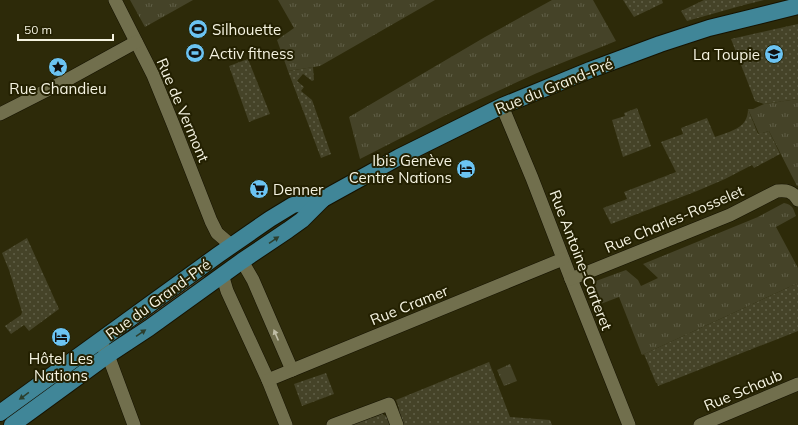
<svg xmlns="http://www.w3.org/2000/svg" width="798" height="425" font-family="Mulish,sans-serif">
	<style>
		.grass { fill: url(#grass-dots) }
		.park { fill: url(#park-tufts) }
		.lines { fill: none; stroke-linecap: round; stroke-linejoin: round }
		.minor-casing { stroke: #151200; stroke-width: 14 }
		.major-casing { stroke: #151200; stroke-width: 18 }
		.minor { stroke: #716f4d; stroke-width: 13 }
		.major { stroke: #408698; stroke-width: 16 }
		.oneway { fill: #2c3f2e }
		.oneway2 { fill: #c0bea6 }
		.labels { text-anchor: middle; dominant-baseline: central; stroke-width: 4; stroke-linejoin: round; paint-order: stroke }
		.poi-label { font-size: 15px; fill: #f5f3e1; stroke: #232001; text-anchor: start }
		.street-label { font-size: 15px; fill: #f5f3e1; stroke: #232001 }
	</style>
	<defs>
		<pattern id="grass-dots" width="8" height="8" patternUnits="userSpaceOnUse"><rect width="8" height="8" fill="#454328"/><path d="M2 2h.1M6 6h.1" fill="none" stroke="#605f47" stroke-width="1.8" stroke-linecap="round"/></pattern>
		<pattern id="park-tufts" width="24" height="20" patternUnits="userSpaceOnUse"><rect width="24" height="20" fill="#454328"/><path d="M3 7l-1-3M5 7V3M7 7l1-3M15 17l-1-3M17 17v-4M19 17l1-3" fill="none" stroke="#605f47"/></pattern>
	</defs>
	<rect width="100%" height="100%" fill="#2d2a09"/>
	<g class="grass">
		<polygon points="623,0 662,0 663,3 634,17"/>
		<polygon points="704,0 764,0 744,5 687,21 681,11"/>
		<polygon points="798,24 798,99 764,104 755,101 731,39"/>
		<polygon points="248,59 270,114 249,122 229,66"/>
		<polygon points="313,67 314,80 312,81 303,74 297,81 304,87 301,91 312,100 331,154 321,158 288,71"/>
		<polygon points="637,108 651,146 623,157 612,120 625,116 624,113"/>
		<path d="M748,109L758,134L769,131L780,154L754,168L752,165L725,179L697,191L611,224L603,208L627,199L624,192L676,172L661,142L683,134L681,128L707,118L715,137C730,131 748,129 748,109Z"/>
		<polygon points="27,238 59,309 29,331 24,325 11,334 5,326 21,315 22,312 9,270 2,253"/>
		<polygon points="204,275 205,278 121,340 118,336"/>
		<polygon points="798,283 798,331 658,386 657,383 656,383 644,354"/>
		<polygon points="489,362 510,417 550,420 552,425 401,425 397,413 399,408 396,400"/>
		<polygon points="326,373 334,394 302,406 294,384"/>
		<polygon points="382,414 388,417 392,425 351,425"/>
	</g>
	<g class="park">
		<polygon points="130,0 193,0 145,27"/>
		<polygon points="278,0 435,0 320,66 288,71 277,40 294,28"/>
		<polygon points="552,0 593,0 616,41 537,73 448,114 360,159 349,117 485,37"/>
		<polygon points="798,99 798,185 797,186 769,131 759,134 748,109 753,109 764,104"/>
		<path d="M784,203C793,205 793,208 796,216L776,227L798,268V283L642,355L619,297L598,305L593,291V285L596,281L626,270L638,280L641,286L658,278L643,264L758,217Z"/>
		<polygon points="510,364 517,381 504,386 497,370"/>
	</g>
	<g class="lines">
		<defs>
			<g id="minor">
				<polyline points="115,0 153,75 173,124 211,221 217,233 232,246"/>
				<polyline points="502,106 532,178 571,279 629,425"/>
				<polyline points="0,114 65,81 136,42"/>
				<polyline points="242,261 253,280 292,370"/>
				<polyline points="222,274 227,291 268,380 286,425"/>
				<path d="M571,279L730,215L777,191C786,190 793,191 798,200"/>
				<polyline points="103,347 108,355 134,425"/>
				<polyline points="268,380 563,259"/>
				<polyline points="333,425 389,404 397,425"/>
				<polyline points="700,425 798,384"/>
			</g>
			<g id="major">
				<polyline points="0,413 218,255 270,219 293,205 323,199"/>
				<polyline points="12,425 108,355 149,328 242,261 288,230 302,220 323,199 399,157 502,106 590,70 660,44 709,28 798,6"/>
			</g>
		</defs>
		<use href="#minor" class="minor-casing"/>
		<use href="#major" class="major-casing"/>
		<use href="#minor" class="minor"/>
		<use href="#major" class="major"/>
	</g>
	<defs><path id="oneway-solid" d="M-6-.8H1V-3.2L6.5 0L1 3.2V.8H-6Z"/></defs>
	<g class="oneway">
		<use href="#oneway-solid" transform="translate(274 240) rotate(-34)"/>
		<use href="#oneway-solid" transform="translate(141 333) rotate(-34)"/>
		<use href="#oneway-solid" transform="translate(24 396) rotate(144)"/>
	</g>
	<use class="oneway2" href="#oneway-solid" transform="translate(276 335) rotate(-113)"/>
	<defs>
		<symbol id="stadium-disc" viewBox="-11 -11 22 22"><circle r="9.5" fill="#6bc3f2" stroke="#232001"/><path d="M0-5a6.5 5 0 1 0 0 10a6.5 5 0 1 0 0-10ZM-3.5-1.8h7v3.6h-7Z" fill="#111"/></symbol>
		<symbol id="school-disc" viewBox="-11 -11 22 22"><circle r="9.5" fill="#6bc3f2" stroke="#232001"/><path d="M0-5L7-2L0 1L-7-2ZM-4 1L0 2.5L4 1V4Q0 6-4 4Z" fill="#111"/></symbol>
		<symbol id="sight-disc" viewBox="-11 -11 22 22"><circle r="9.5" fill="#6bc3f2" stroke="#232001"/><path d="M0-6L1.8-2.2L6-1.7L2.9 1.2L3.7 5.4L0 3.3L-3.7 5.4L-2.9 1.2L-6-1.7L-1.8-2.2Z" fill="#111"/></symbol>
		<symbol id="hotel-disc" viewBox="-11 -11 22 22"><circle r="9.5" fill="#6bc3f2" stroke="#232001"/><path d="M-6-4.5h1.5V1H6V5H4.5V3h-9V5H-6ZM-4 0a1.8 1.8 0 1 1 3.6 0ZM.5 0V-2.5h3Q6-2.5 6 0Z" fill="#111"/></symbol>
		<symbol id="supermarket-disc" viewBox="-11 -11 22 22"><circle r="9.5" fill="#6bc3f2" stroke="#232001"/><path d="M-6-5.5h2.5l.6 2H6L4.5 2H-2.5L-4.4-4H-6ZM-1.5 3.2a1.3 1.3 0 1 0 .1 0ZM3 3.2a1.3 1.3 0 1 0 .1 0Z" fill="#111"/></symbol>
	</defs>
	<g fill-rule="evenodd">
		<use href="#stadium-disc" x="187" y="18" width="22" height="22"/>
		<use href="#stadium-disc" x="184" y="42" width="22" height="22"/>
		<use href="#school-disc" x="763" y="43" width="22" height="22"/>
		<use href="#sight-disc" x="47" y="56" width="22" height="22"/>
		<use href="#hotel-disc" x="455" y="158" width="22" height="22"/>
		<use href="#supermarket-disc" x="248" y="178" width="22" height="22"/>
		<use href="#hotel-disc" x="50" y="326" width="22" height="22"/>
	</g>
	<g class="labels">
		<g class="poi-label">
			<text x="212" y="29">Silhouette</text>
			<text x="209" y="53">Activ fitness</text>
			<text x="760" y="54" text-anchor="end">La Toupie</text>
			<text x="58" y="88" text-anchor="middle">Rue Chandieu</text>
			<text x="452" y="160" text-anchor="end">Ibis Genève<tspan x="452" dy="17">Centre Nations</tspan></text>
			<text x="273" y="189">Denner</text>
			<text x="61" y="358" text-anchor="middle">Hôtel Les<tspan x="61" dy="17">Nations</tspan></text>
		</g>
		<g class="street-label">
			<text transform="translate(554 86) rotate(-22)">Rue du Grand-Pré</text>
			<text transform="translate(183 110) rotate(67)">Rue de Vermont</text>
			<text transform="translate(674 219) rotate(-23)">Rue Charles-Rosselet</text>
			<text transform="translate(581 260) rotate(69)">Rue Antoine-Carteret</text>
			<text transform="translate(158 299) rotate(-36)">Rue du Grand-Pré</text>
			<text transform="translate(409 305) rotate(-22)">Rue Cramer</text>
			<text transform="translate(743 390) rotate(-23)">Rue Schaub</text>
		</g>
	</g>
	<path d="M18 34v6h95v-6" fill="none" stroke="#f5f3e1" stroke-width="2"/>
	<text x="24" y="34" font-size="12" fill="#f5f3e1" stroke="#232001" stroke-width="3" paint-order="stroke">50 m</text>
</svg>
